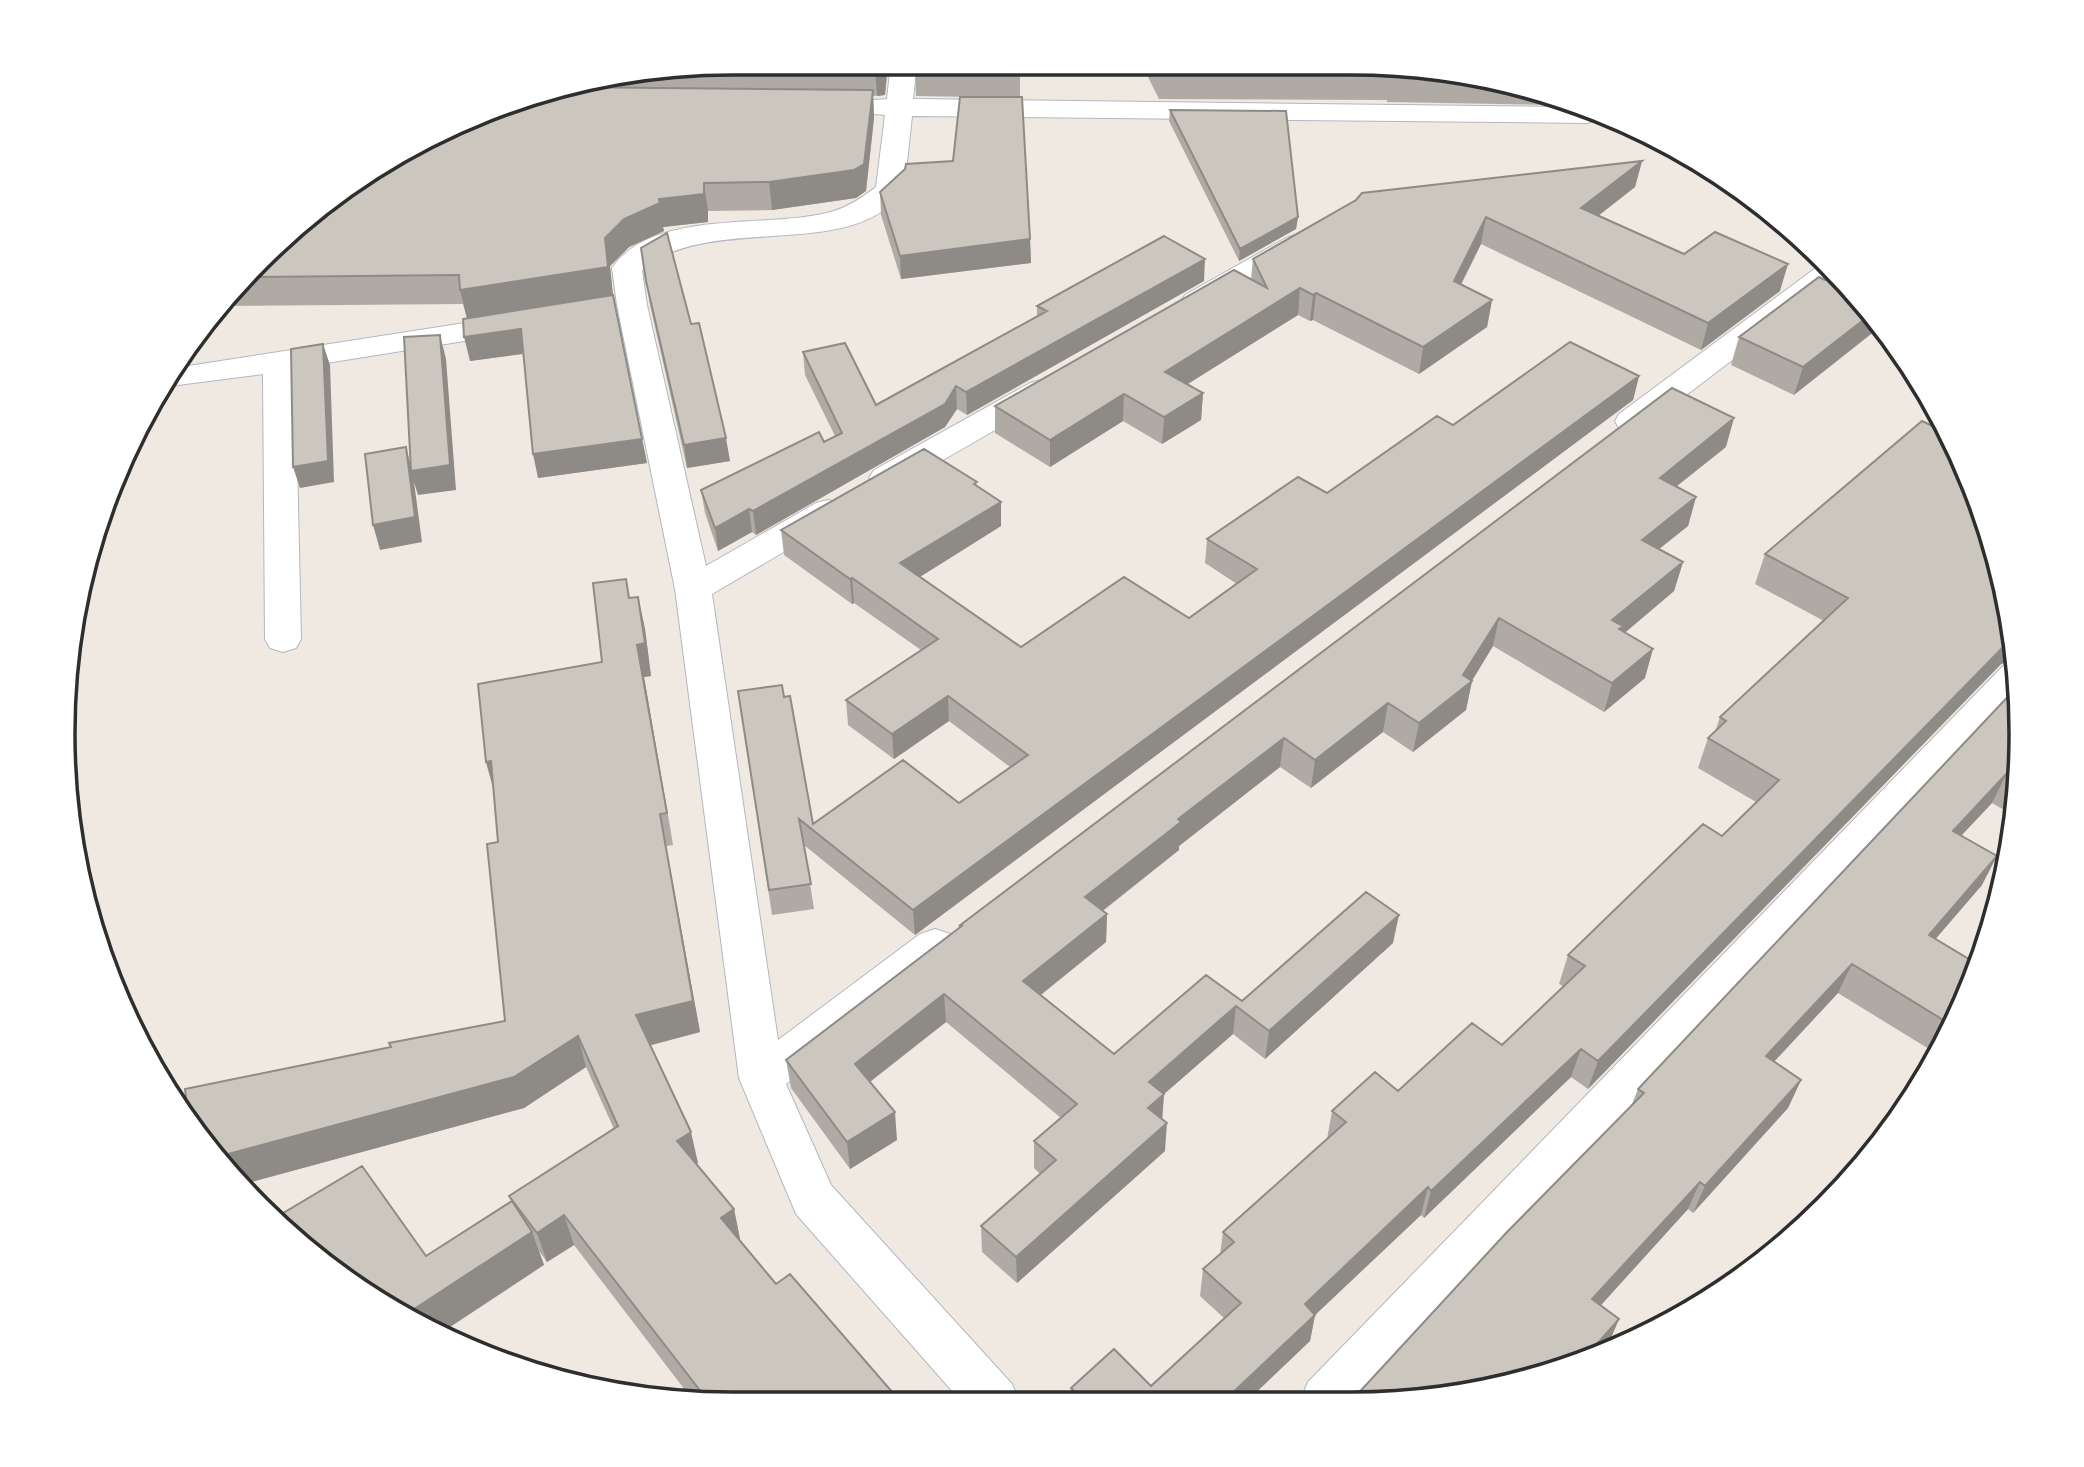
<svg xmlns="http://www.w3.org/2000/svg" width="2084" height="1467" font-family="'Open Sans',sans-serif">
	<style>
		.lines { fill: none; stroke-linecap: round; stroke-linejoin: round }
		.minor-casing { stroke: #b4b7c1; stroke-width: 2 }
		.minor { fill: #fff; fill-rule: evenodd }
		.wall { fill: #afaba4 }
		.shaded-wall { fill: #8e8b86 }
		.building { fill: #cbc7bf; stroke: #8e8b86; stroke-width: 2 }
		.rim { fill: none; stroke: #2e2e2e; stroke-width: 3.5 }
	</style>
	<rect width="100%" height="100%" fill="#efe9e1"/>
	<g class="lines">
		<defs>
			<path id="minor" d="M891 63H917L913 99 1563 107 1597 120 1587 123 912 116 904 190C853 264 710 211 642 270L647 305 706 566 816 503 828 500 840 503 845 511 840 519 712 594 778 1040 920 934 935 929 950 934 956 946 950 958 786 1084 831 1185 1012 1384 1019 1401H961L796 1214 739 1078 675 589 617 305 612 268C654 207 772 230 834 211 850 206 863 197 876 187L885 115 863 113 859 107 863 101 887 99Z
				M1296 235 1306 238 1311 244 1306 250 1207 307 1196 310 1185 307 1181 301 1185 295 1286 238Z
				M1821 264 1839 279 1643 428 1631 431 1619 428 1615 421 1619 414Z
				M516 315 527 317 532 324 527 331 295 368 301 639 296 648 283 652 270 648 265 639 263 374 170 386 182 367Z
				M1041 380 1052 383 1057 390 1052 397 898 486 886 489 874 486 869 478 874 470 1030 383Z
				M2016 662 2017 697 1360 1399H1301L1308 1382 2003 666Z"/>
		</defs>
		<use href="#minor" class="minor-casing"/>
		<use href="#minor" class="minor"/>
	</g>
	<path class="wall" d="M733 63H888L885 95 873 96 874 118 866 191 856 198 772 210 708 211V222L663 227 664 231 629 247 610 266 613 296 647 463 538 478 524 354 470 361 467 318 463 304 220 306 229 292 361 176 560 86Z
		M1020 63V97L1030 239 1031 263 901 279 881 215 880 192 953 161 971 97 916 96 915 69Z
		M1141 63H1351L1482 76 1560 105 1387 102V100L1159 99Z
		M1170 110 1298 217 1296 229 1239 261 1169 121Z
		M1642 161 1635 187 1599 215 1684 254 1780 291 1701 350 1481 244 1461 285 1492 300 1487 327 1419 374 1313 320 1310 321 1298 315 1187 384 1203 393 1201 420 1162 444 1123 421 1050 467 995 433V406L1251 279 1253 259Z
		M641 248 691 324 730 461 687 468 650 305Z
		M1204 281 967 415 957 409 945 427 756 535 752 532 718 551 705 513 701 490 824 442 835 436 805 375 803 352 876 405 1037 316V306Z
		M1854 291 1794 395 1731 365 1739 337Z
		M1639 376 1633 400 915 935 804 845 814 909 772 915 738 691 813 824 959 803 1010 767 949 721 894 759 848 725 846 700 921 650 854 603 852 604 784 555 781 530 977 486 1001 502V526L920 577 1021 647 1189 618 1237 584 1205 563 1207 539 1327 493 1453 425Z
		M1726 447 1676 486 1696 497 1688 526 1659 549 1683 562 1674 591 1625 632 1645 678 1604 712 1493 646 1472 681 1466 710 1413 752 1383 732 1311 788 1280 767 1179 846V850L1103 911 1107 914 1106 942 1041 995 1114 1054 1242 1001 1393 943 1265 1059 1233 1034 1164 1094 1162 1119 1165 1151 1017 1283 982 1252 981 1226 1040 1174 1034 1168V1141L1061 1118 946 1022 870 1082 897 1140 850 1169 791 1088 786 1060 959 928V926Z
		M1765 554 2015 646 2016 660 2001 664 1588 1089 1571 1077 1424 1218 1421 1215 1315 1315 1310 1341 1249 1399 1070 1400 1071 1388 1151 1386 1224 1318 1200 1296 1203 1269 1220 1255 1223 1232 1327 1139 1332 1111 1398 1091 1502 1045 1563 986 1559 984 1568 955 1722 836 1756 802 1698 768 1708 738 1715 732 1720 717 1824 621 1755 584Z
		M638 597 645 629 651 676 644 677 673 845 666 846 700 1032 650 1045 698 1163 696 1164 734 1209 740 1239 739 1240 776 1284 900 1401 695 1403 574 1245 547 1262 539 1251 544 1265 426 1256 511 1202 509 1196 614 1129 586 1067 524 1108 240 1185 230 1176 391 1047 505 1021 498 842 493 788 486 762 602 662 629 598Z
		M2017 687 2020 777 2013 815 1992 803 1961 836 1982 885 1935 939 1977 964 1952 1030 1937 1054 1838 993 1774 1062 1801 1080 1788 1108 1693 1213 1688 1209 1601 1305 1619 1319 1608 1345 1438 1398 1632 1104 1638 1089Z
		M1903 1109 1883 1141 1874 1151 1883 1133Z"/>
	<path class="shaded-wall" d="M884 63H888L885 95 877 96 875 69Z
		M873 90 874 118 866 191 856 198 772 210 769 182Z
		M1642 161 1635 187 1575 234 1581 208Z
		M704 183 708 211V222L663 227 664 231 629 247 610 266 613 296 467 319 460 290 605 238 624 219 659 199Z
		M1298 217 1296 229 1239 261 1240 249Z
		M1486 217 1481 244 1449 308 1454 281Z
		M1030 239 1031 263 901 279 900 256Z
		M1205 259 1204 281 967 415 966 392Z
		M1788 264 1780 291 1701 350 1708 323Z
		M1300 288 1298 315 1164 399 1165 372Z
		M1316 293 1313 320 1310 321 1313 295Z
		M1492 300 1487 327 1419 374 1423 347Z
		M1871 314 1880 327 1794 395 1803 367Z
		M521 329 527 353 470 361 464 337Z
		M440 335 446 359 456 490 418 495 414 482 422 542 380 550 373 525 406 447 412 470Z
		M323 344 330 365 334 482 300 488 293 467Z
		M1639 376 1633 400 915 935 913 910Z
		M956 386 957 409 945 427 756 535 753 511Z
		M1203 393 1201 420 1162 444 1164 417Z
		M1124 394 1123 421 1050 467V440Z
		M1734 418 1726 447 1652 506 1660 478Z
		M726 438 730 461 687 468 684 445Z
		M642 439 647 463 538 478 533 454Z
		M1696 497 1688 526 1634 569 1642 540Z
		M1001 502V526L902 588 900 563Z
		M749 509 752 532 718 551 715 528Z
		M1683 562 1674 591 1620 637 1612 620Z
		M852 578 854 603 852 604 850 579Z
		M638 597 645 629 651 676 644 677 673 845 637 645Z
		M1499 618 1493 646 1471 682 1472 681 1466 710 1413 752 1419 723 1463 675Z
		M2013 637 2015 646V659L2001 664 1588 1089 1598 1061Z
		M1653 649 1645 678 1604 712 1612 683Z
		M948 696 949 721 894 759 892 734Z
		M1388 703 1383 732 1311 788 1315 760Z
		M1284 738 1280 767 1179 846V850L1084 925 1085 897 1178 819Z
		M491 761 495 794 486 762Z
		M2007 773 1992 803 1938 860 1953 831Z
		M660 814 700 1032 644 1047 636 1015Z
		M1997 856 1982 885 1914 964 1929 935Z
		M1107 914 1106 942 1023 1009V981Z
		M1399 915 1393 943 1265 1059 1269 1031Z
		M1852 964 1838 993 1753 1084 1766 1056Z
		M944 994 946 1022 858 1091 855 1064Z
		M1236 1006 1233 1034 1164 1094 1162 1122 1146 1135 1149 1082Z
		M578 1036 586 1067 524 1108 240 1185 230 1176 217 1157Z
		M1581 1049 1571 1077 1424 1218 1431 1191Z
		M1801 1080 1788 1108 1693 1213 1705 1186Z
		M895 1112 897 1140 850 1169 847 1142Z
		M1167 1123 1165 1151 1017 1283 1016 1257Z
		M691 1132 698 1163 684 1172 677 1141Z
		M1700 1182 1688 1209 1582 1326 1592 1299Z
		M1428 1187 1421 1215 1315 1315 1310 1341 1249 1399H1226L1305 1304Z
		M734 1209 740 1239 727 1248 721 1218Z
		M564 1215 574 1245 547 1262 537 1233Z
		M532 1232 544 1265 438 1335 405 1315Z
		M1619 1319 1607 1347 1590 1352Z"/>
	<path class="building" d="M733 63H884L883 68 875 69 701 67Z
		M915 63H1020V71L915 69Z
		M1155 63H1351L1484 77 1391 75 1390 73 1160 72Z
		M558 87 873 90 864 164 854 170 769 182 704 183V194L659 199 660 203 624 219 605 238 608 267 460 290 459 275 246 277 361 176Z
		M960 97H1022L1030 239 900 256 880 192 905 169 906 164 953 161Z
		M1170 110 1286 111 1298 217 1240 249Z
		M1642 161 1581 208 1684 254 1715 232 1788 264 1708 323 1486 217 1454 281 1492 300 1423 347 1316 293 1313 295 1300 288 1165 372 1203 393 1164 417 1124 394 1050 440 995 406 1234 270 1267 288 1253 259 1356 200 1362 193Z
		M667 233 691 324 699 323 726 438 684 445 646 281 641 248Z
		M1164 236 1205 259 966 392 956 386 945 404 753 511 749 509 715 528 701 490 819 432 824 442 842 433 803 352 845 343 876 405 1047 311 1037 306Z
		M1833 274 1854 291 1871 314 1803 367 1739 337 1819 277 1825 280Z
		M613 295 642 439 533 454 521 329 464 337 463 319Z
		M440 335 450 465 411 471 404 337Z
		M1570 342 1639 376 913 910 799 819 811 884 769 890 738 691 782 685 784 697 790 696 813 824 903 760 959 803 1028 755 948 696 892 734 846 700 938 639 852 578 850 579 781 530 924 449 977 482 974 484 1001 502 900 563 1021 647 1124 577 1189 618 1257 569 1207 539 1298 477 1327 493 1437 416 1453 425Z
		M323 344 328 461 293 467 291 349Z
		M1672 388 1734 418 1660 478 1696 497 1642 540 1683 562 1612 620 1623 626 1619 629 1653 649 1612 683 1499 618 1463 675 1472 681 1419 723 1388 703 1315 760 1284 738 1178 819 1181 822 1085 897 1107 914 1023 981 1114 1054 1206 975 1242 1001 1366 892 1399 915 1269 1031 1236 1006 1149 1082 1164 1094 1148 1108 1167 1123 1016 1257 981 1226 1056 1160 1034 1141 1077 1104 944 994 855 1064 895 1112 847 1142 786 1060 963 925 959 926Z
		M1922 421 1947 433 1985 518 2013 637 1598 1061 1581 1049 1431 1191 1428 1187 1305 1304 1315 1315 1226 1399 1083 1400 1071 1388 1114 1349 1151 1386 1241 1303 1203 1269 1234 1242 1223 1232 1346 1122 1332 1111 1375 1072 1398 1091 1472 1023 1502 1045 1585 966 1568 955 1703 824 1722 836 1779 780 1708 738 1726 721 1720 717 1848 598 1765 554Z
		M406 447 415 517 373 525 365 454Z
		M626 579 629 598 638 597 645 643 637 645 667 813 660 814 693 1001 636 1015 691 1132 677 1141 734 1209 721 1218 776 1284 790 1274 900 1401 709 1402 564 1215 537 1233 509 1196 618 1126 578 1036 514 1077 217 1157 188 1113 185 1089 391 1047 389 1043 505 1021 487 844 498 842 491 761 486 762 478 684 602 662 593 583Z
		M2017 687 2019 780 2007 773 1953 831 1997 856 1929 935 1977 964 1953 1026 1852 964 1766 1056 1801 1080 1705 1186 1700 1182 1592 1299 1619 1319 1590 1352 1438 1398 1353 1399 1507 1232 1644 1093 1638 1089Z
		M1903 1109 1886 1135 1883 1133Z
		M362 1166 426 1256 512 1201 532 1232 405 1315 326 1266 275 1218Z"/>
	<path d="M0 0H2084V1467H0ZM733 75H1351A658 658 0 0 1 2009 733V734A658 658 0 0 1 1351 1392H733A658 658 0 0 1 75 734V733A658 658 0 0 1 733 75Z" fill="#fff" fill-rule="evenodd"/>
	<path class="rim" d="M733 75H1351A658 658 0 0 1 2009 733V734A658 658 0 0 1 1351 1392H733A658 658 0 0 1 75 734V733A658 658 0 0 1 733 75Z"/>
</svg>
